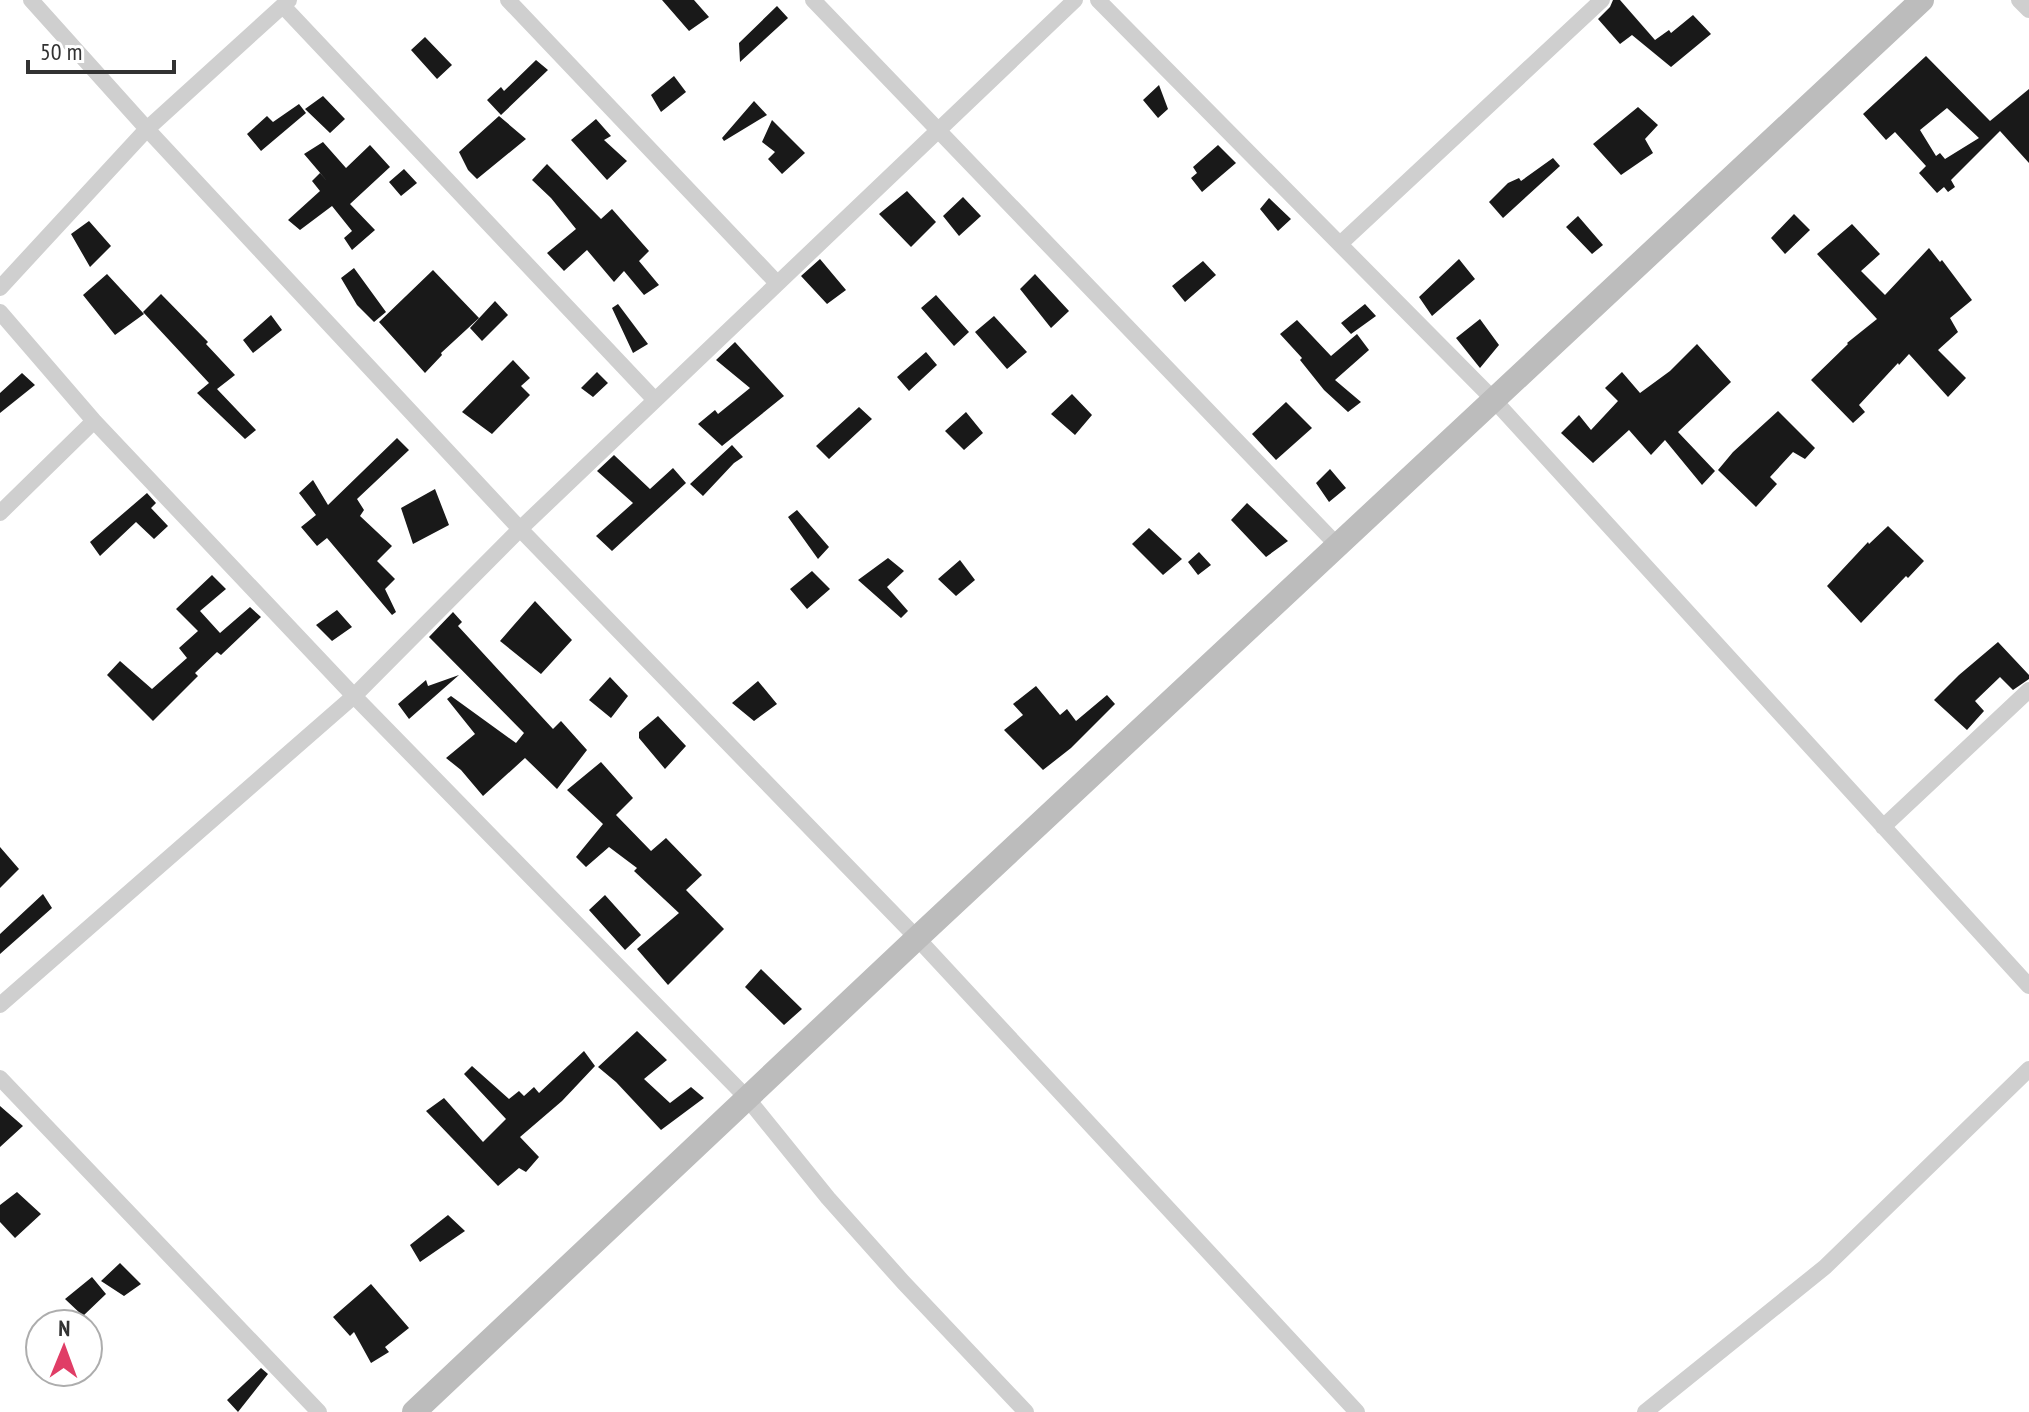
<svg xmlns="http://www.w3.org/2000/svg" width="2029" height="1412" font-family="'PT Sans Narrow',sans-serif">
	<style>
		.building { fill: #191919; fill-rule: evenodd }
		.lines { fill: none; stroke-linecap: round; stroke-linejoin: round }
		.street { stroke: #cfcfcf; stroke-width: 16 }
		.secondary { stroke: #bcbcbc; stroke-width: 24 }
	</style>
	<rect width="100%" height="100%" fill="#fff"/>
	<path class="building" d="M662 0H694L709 17 689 31Z
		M1613 0H1620L1655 40 1669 30 1671 33 1693 15 1711 34 1671 67 1632 35 1620 44 1598 19 1610 7Z
		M777 6 788 18 740 62 739 43Z
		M425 37 452 65 437 79 411 50Z
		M1926 56 1990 121 2029 89V163L2000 131 1951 180 1955 187 1948 192 1944 187 1937 193 1919 173 1926 166 1895 132 1886 140 1863 114ZM1947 108 1979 138 1945 159 1940 153 1936 156 1920 130Z
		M536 60 548 70 501 115 487 100 501 87 504 91Z
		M674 76 686 92 661 112 651 95Z
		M1159 85 1168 109 1158 118 1143 100Z
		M323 96 345 119 330 133 305 109Z
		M754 101 767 115 724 141 722 138Z
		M299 104 306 113 261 151 247 134 267 116 273 122Z
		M1638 107 1658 125 1645 139 1653 153 1621 175 1593 144Z
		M499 116 526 139 477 179 468 170 459 152Z
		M596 119 611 136 604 140 627 161 607 180 571 140Z
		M772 120 805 153 782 174 768 159 775 152 762 142Z
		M323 142 346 168 370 145 390 167 350 204 375 230 352 250 344 238 352 231 332 206 300 230 288 220 320 191 312 181 320 173 327 181 304 154Z
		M1218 145 1236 163 1202 192 1191 178 1197 173 1193 167Z
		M1553 158 1560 166 1503 218 1489 202 1508 183 1519 178 1521 181Z
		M547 164 601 219 612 209 649 251 639 261 659 285 644 295 624 271 614 282 587 250 564 271 547 253 576 229 551 198 532 180Z
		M404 169 417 183 401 196 389 182Z
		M907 191 936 222 911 247 879 214Z
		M963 197 981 216 959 236 943 216Z
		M1269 198 1291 219 1278 231 1260 209Z
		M1794 214 1810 230 1785 254 1771 238Z
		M1578 216 1603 245 1592 254 1566 227Z
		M89 221 111 246 90 267 71 234Z
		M1852 224 1880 254 1861 271 1885 295 1929 248 1940 262 1942 260 1972 300 1950 318 1958 332 1938 350 1966 378 1948 397 1909 354 1899 365 1898 363 1859 405 1865 412 1853 423 1811 380 1848 344 1847 343 1877 319 1817 254Z
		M820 259 846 290 827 304 801 276Z
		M1459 259 1475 279 1432 316 1419 297Z
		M1203 261 1216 275 1185 302 1172 286Z
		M354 268 386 312 374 322 357 305 341 278Z
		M433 270 479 318 441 353 442 355 425 373 379 322Z
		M107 274 144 314 115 335 83 295Z
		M1035 274 1069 311 1051 328 1020 289Z
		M161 294 208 342 206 344 235 375 217 389 256 430 245 439 197 393 209 383 143 312Z
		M936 295 969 332 954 346 921 308Z
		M495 301 508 315 482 341 470 328Z
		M618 304 648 344 633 353 612 308Z
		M1365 304 1376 316 1351 334 1341 323Z
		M271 315 282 330 253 353 243 340Z
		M994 316 1027 352 1007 369 975 332Z
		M1480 319 1499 345 1480 368 1456 338Z
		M1297 320 1331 356 1357 334 1369 350 1335 380 1361 402 1348 412 1324 390 1300 360 1302 358 1280 334Z
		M735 342 784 396 722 446 698 424 715 410 718 414 750 388 716 360Z
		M1697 344 1731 382 1678 432 1715 471 1702 485 1665 440 1651 455 1629 430 1593 463 1561 433 1579 415 1591 430 1618 401 1605 388 1622 372 1640 393 1670 371Z
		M926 352 937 365 909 391 897 377Z
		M513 360 530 378 521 386 530 395 492 434 462 412Z
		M597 372 608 383 593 397 581 388Z
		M22 373 35 385 0 413V393Z
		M1072 394 1092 415 1075 435 1051 414Z
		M1286 402 1312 428 1276 460 1252 434Z
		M859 407 872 419 829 459 816 446Z
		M1778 411 1815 448 1805 459 1793 452 1770 477 1777 484 1756 507 1718 470 1733 452Z
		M966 412 983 433 964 450 945 431Z
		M397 438 409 450 357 499 364 510 360 516 392 546 377 561 395 579 385 589 396 612 392 615 327 538 317 546 301 527 316 515 299 493 313 480 328 505Z
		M732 445 743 457 734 463 703 496 690 484Z
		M614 455 650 489 673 468 686 483 612 551 596 536 633 503 597 471Z
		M1330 469 1346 488 1329 502 1316 483Z
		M435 489 449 525 413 544 401 508Z
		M147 493 156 503 151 508 168 526 154 539 136 522 100 556 90 542Z
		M1247 503 1288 541 1266 557 1231 520Z
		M797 510 829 547 818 559 788 517Z
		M1888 526 1924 561 1908 578 1906 576 1861 623 1827 586 1868 542 1869 544Z
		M1149 528 1182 559 1163 575 1132 544Z
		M1199 552 1211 565 1198 575 1188 562Z
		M888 558 904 571 887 587 908 611 901 618 858 580Z
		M960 560 975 580 956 596 938 579Z
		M812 571 830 589 807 609 790 589Z
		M212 575 226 589 200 611 220 633 250 607 261 617 221 655 217 652 195 673 198 676 153 721 107 675 120 661 152 689 187 658 179 648 198 631 176 609Z
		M535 601 572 640 541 674 500 641Z
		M337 610 352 627 332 641 316 625Z
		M453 612 462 622 458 626 553 729 561 721 587 750 557 789 525 758 483 796 461 770 446 758 475 734 447 699 451 696 516 743 524 733 429 637Z
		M1998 642 2029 675V679L2013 690 2000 677 1975 701 1984 711 1967 730 1934 700 1959 675Z
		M459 675 409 719 398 704 426 680 428 686Z
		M610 677 628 696 611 718 589 700Z
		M758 681 777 704 754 721 732 703Z
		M1036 686 1060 715 1067 709 1076 721 1107 695 1115 704 1071 748 1043 770 1004 730 1023 715 1013 704Z
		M658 716 686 746 665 769 639 738V732Z
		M601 762 633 798 616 815 651 851 666 838 702 875 686 890 724 929 668 985 637 949 679 913 634 871 637 868 609 847 586 867 576 857 603 824 567 790Z
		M0 847 19 869 0 888Z
		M43 894 52 908 0 954V934Z
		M605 895 641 935 625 950 589 910Z
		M761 969 802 1009 784 1025 745 987Z
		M637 1031 667 1060 644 1079 670 1103 691 1087 704 1098 661 1130 616 1082 598 1067Z
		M584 1051 595 1066 562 1101 520 1137 539 1157 526 1172 519 1168 498 1186 426 1111 444 1098 483 1142 506 1119 464 1074 472 1066 509 1099 519 1091 524 1096 534 1087 539 1093Z
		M0 1106 23 1126 0 1147Z
		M17 1192 41 1214 15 1238 0 1222V1205Z
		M448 1215 465 1231 420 1262 410 1245Z
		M120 1263 141 1284 124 1296 101 1281Z
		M92 1277 106 1294 83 1316 65 1299Z
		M371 1284 409 1328 385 1347 389 1352 371 1363 354 1332 350 1336 333 1317Z
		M261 1368 268 1374 238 1412 227 1400Z"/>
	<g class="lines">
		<path class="street" d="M31 0 147 129 520 529 917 938 1357 1412
			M508 0 777 283
			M813 0 1337 545
			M1098 0 1493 399 2029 986
			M2019 0 2029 10
			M283 6 655 400
			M1340 244 1602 0
			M0 288 147 129 289 0
			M0 312 94 421 354 696 747 1098 828 1198 903 1282 1026 1412
			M0 513 94 421
			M1883 827 2029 690
			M0 1005 354 696 520 529 1075 0
			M0 1078 319 1412
			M1645 1412 1825 1267 2029 1069"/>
		<path class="secondary" d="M414 1412 917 938 1922 0"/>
	</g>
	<g transform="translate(64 1348) rotate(1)"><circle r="38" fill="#ffffff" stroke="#adadad" stroke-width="2"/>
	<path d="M0-6L14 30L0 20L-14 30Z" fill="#e03d66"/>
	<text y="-12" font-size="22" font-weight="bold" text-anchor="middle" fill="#323232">N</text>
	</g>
	<path d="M28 60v12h146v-12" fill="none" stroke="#323232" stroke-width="4"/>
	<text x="40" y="60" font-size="24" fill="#323232" stroke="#ffffff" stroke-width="6" paint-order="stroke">50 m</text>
</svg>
